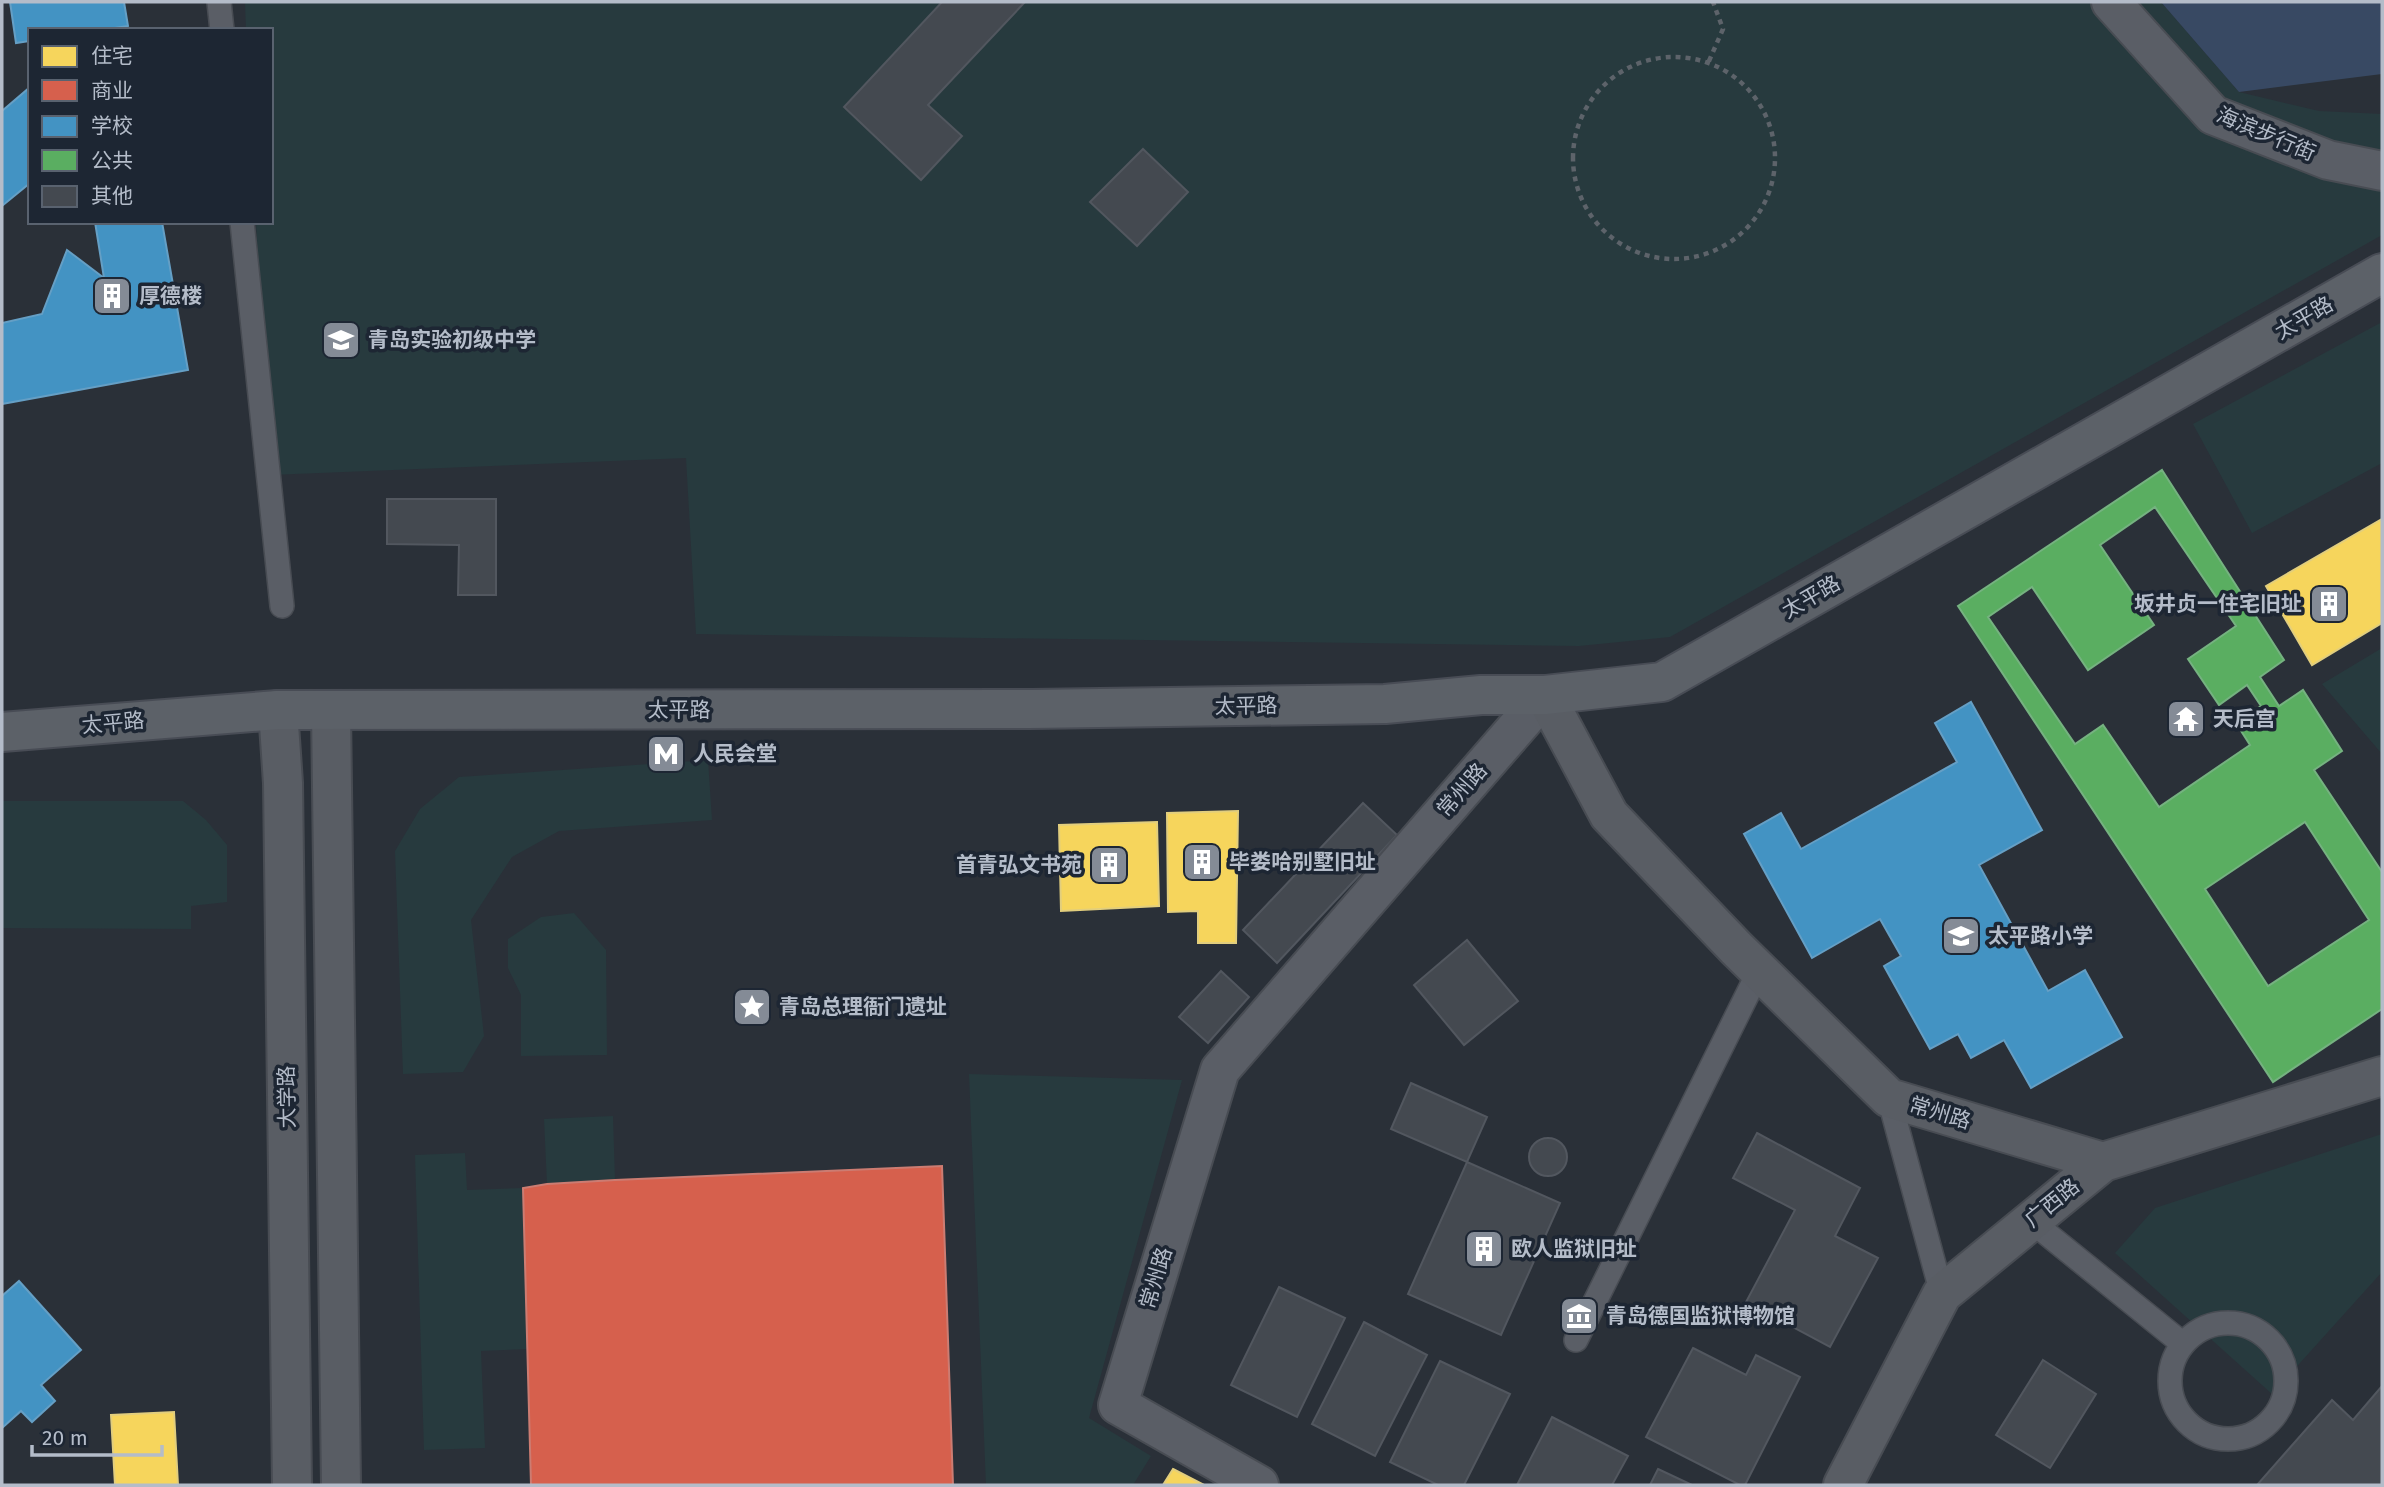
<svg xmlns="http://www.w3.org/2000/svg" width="2384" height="1487" font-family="'Fira Sans','Noto Sans SC',sans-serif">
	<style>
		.green { fill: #273a3e }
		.water { fill: #384963 }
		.homes { fill: #f6d55c; stroke: #e2ce7d; stroke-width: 2 }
		.shops { fill: #d6604d; stroke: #cc7c72; stroke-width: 2 }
		.schools { fill: #4393c3; stroke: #659fc5; stroke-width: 2 }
		.public { fill: #5aae61; stroke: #75b280; stroke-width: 2; fill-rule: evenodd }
		.building { fill: #444950; stroke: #52575f; stroke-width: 2 }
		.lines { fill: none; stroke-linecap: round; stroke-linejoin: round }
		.lane-casing { stroke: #484c53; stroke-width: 26 }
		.street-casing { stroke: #484c53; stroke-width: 42 }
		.secondary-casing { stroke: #484c53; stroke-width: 42 }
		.primary-casing { stroke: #484c55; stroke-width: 42 }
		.path { stroke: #5d636a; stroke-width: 4.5; stroke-dasharray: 5 5; stroke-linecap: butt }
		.lane { stroke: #5a5e66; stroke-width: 23 }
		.street { stroke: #5a5e66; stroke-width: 38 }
		.secondary { stroke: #595d64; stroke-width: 38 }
		.primary { stroke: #5c6168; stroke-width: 38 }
		.labels { text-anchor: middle; stroke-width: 7; stroke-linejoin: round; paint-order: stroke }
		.street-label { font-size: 21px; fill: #b4bcc9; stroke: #1d2633 }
		.poi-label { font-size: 21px; font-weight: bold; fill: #b4bcc9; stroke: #1d2633; text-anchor: start }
	</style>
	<rect width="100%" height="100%" fill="#2a3038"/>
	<path class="green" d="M245 2H2161L2239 92 2319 111 2382 114V235L1670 637 1579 646 696 634 686 458 270 475 256 222H271V30H246Z
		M2382 322V463L2252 533 2193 424Z
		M2382 648V754L2322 684Z
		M708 760 712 820 559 831 512 857 471 920 484 1036 463 1072 403 1074 395 851 420 809 459 777Z
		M2 801H183L206 820 227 845V902L191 906V929L2 928Z
		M574 913 606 950 607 1055 521 1056V995L508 968V939L541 917Z
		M969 1074 1182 1080 1089 1418 1151 1456 1133 1485H986Z
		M613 1116 615 1180 547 1184 544 1119Z
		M2382 1134V1272L2272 1394 2115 1253 2155 1208Z
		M465 1153 467 1190 523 1188 528 1349 481 1351 485 1448 424 1450 415 1155Z"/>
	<path class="water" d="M2161 2H2382V74L2239 92Z"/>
	<path class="homes" d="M2382 519V623L2312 665 2266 586Z
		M1238 811 1236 943H1198V911L1168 912 1167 813Z
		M1157 822 1159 906 1061 911 1059 825Z
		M174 1412 178 1485H115L111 1415Z
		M1173 1469 1204 1485H1163Z"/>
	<path class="shops" d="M942 1166 953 1485H531L523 1188 547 1184 615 1180Z"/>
	<path class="schools" d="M10 2H124L128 26 101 30H30V41L16 43Z
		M29 88 30 183 2 206V111Z
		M95 222H162L188 370 2 404V323L42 314 67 250 104 278Z
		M1971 702 2042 830 1979 865 2048 991 2085 970 2122 1037 2031 1088 2004 1040 1971 1058 1958 1034 1930 1049 1884 966 1901 956 1880 919 1812 958 1744 834 1781 813 1801 849 1957 762 1935 723Z
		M19 1281 81 1350 41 1385 55 1401 32 1422 21 1411 2 1428V1296Z"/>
	<path class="public" d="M2162 470 2284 660 2260 677 2279 706 2303 690 2342 751 2314 770 2382 872V1009L2273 1082 1958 606ZM2155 507 2236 626 2188 659 2219 705 2247 685 2261 706 2236 723 2250 745 2159 807 2103 725 2075 744 1988 617 2032 587 2088 670 2154 625 2100 545ZM2305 822 2369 920 2268 986 2205 889Z"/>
	<path class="building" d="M942 2H1025L928 105 962 136 921 180 844 107Z
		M1143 149 1188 192 1137 246 1090 202Z
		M387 499H496V595H458L459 545 387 544Z
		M1363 803 1397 835 1277 963 1243 930Z
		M1467 940 1518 1001 1464 1045 1414 985Z
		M1221 971 1249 997 1208 1043 1179 1017Z
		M1411 1083 1487 1117 1467 1162 1391 1129Z
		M1757 1133 1860 1188 1835 1236 1878 1258 1830 1347 1746 1302 1795 1210 1733 1178Z
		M1529 1157a19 19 0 1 1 38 0a19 19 0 1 1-38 0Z
		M1467 1162 1560 1203 1501 1335 1408 1294Z
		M1279 1287 1345 1318 1297 1417 1231 1385Z
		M1364 1322 1427 1355 1375 1456 1312 1424Z
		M1693 1348 1746 1375 1756 1355 1800 1377 1745 1485H1740L1646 1437Z
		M2043 1360 2096 1394 2050 1468 1996 1435Z
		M1440 1361 1510 1394 1464 1485H1438L1390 1462Z
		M2382 1386V1485H2257L2332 1400 2353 1420Z
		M1552 1417 1628 1456 1612 1485H1517Z
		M1658 1469 1692 1485H1650Z"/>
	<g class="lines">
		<defs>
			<path id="lane" d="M219 2 222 30
				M242 222 282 606
				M1889 1098 1942 1294
				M2031 1221 2183 1344
				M2170 1381a58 58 0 1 1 116 0a58 58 0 1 1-116 0Z
				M1576 1340 1759 971"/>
			<path id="street" d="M2111 2 2213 115 2328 160 2382 171
				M1259 1485 1118 1405 1220 1070 1545 695"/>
			<path id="secondary" d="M1545 695 1609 815 1736 948 1889 1098 2103 1162
				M278 710 283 783 292 1485
				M331 710 341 1485
				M1843 1485 1942 1294 2103 1162 2382 1076"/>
			<path id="primary" d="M2 732 278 710 1031 709 1385 704 1481 695H1545L1662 682 2382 273"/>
		</defs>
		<use href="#lane" class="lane-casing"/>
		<use href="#street" class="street-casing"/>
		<use href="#secondary" class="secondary-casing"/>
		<use href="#primary" class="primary-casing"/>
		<path class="path" d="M1573 158a101 101 0 1 1 202 0a101 101 0 1 1-202 0Z
			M1709 61 1723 29 1713 2"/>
		<use href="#lane" class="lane"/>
		<use href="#street" class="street"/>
		<use href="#secondary" class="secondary"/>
		<use href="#primary" class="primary"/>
	</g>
	<defs>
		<symbol id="building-square" viewBox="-11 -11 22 22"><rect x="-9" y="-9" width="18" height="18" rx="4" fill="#848b96" stroke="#1d2633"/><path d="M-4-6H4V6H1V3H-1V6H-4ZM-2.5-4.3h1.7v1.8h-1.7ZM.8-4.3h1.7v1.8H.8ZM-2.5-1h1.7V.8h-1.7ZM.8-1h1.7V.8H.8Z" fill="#fff"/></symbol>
		<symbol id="school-square" viewBox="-11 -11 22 22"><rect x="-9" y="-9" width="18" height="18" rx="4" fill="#848b96" stroke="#1d2633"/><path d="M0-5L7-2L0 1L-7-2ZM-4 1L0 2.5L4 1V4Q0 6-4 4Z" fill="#fff"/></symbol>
		<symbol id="temple-square" viewBox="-11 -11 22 22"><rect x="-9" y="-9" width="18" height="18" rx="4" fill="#848b96" stroke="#1d2633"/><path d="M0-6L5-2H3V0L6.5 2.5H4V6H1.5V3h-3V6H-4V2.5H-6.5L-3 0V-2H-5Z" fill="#fff"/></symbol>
		<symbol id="metro-square" viewBox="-11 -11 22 22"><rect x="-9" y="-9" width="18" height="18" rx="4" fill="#848b96" stroke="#1d2633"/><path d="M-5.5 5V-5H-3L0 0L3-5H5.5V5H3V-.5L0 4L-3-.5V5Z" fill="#fff"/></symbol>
		<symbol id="sight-square" viewBox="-11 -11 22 22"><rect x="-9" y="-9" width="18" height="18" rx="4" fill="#848b96" stroke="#1d2633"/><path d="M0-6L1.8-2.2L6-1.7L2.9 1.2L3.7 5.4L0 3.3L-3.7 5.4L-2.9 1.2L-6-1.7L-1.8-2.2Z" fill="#fff"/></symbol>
		<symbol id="museum-square" viewBox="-11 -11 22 22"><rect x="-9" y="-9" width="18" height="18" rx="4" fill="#848b96" stroke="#1d2633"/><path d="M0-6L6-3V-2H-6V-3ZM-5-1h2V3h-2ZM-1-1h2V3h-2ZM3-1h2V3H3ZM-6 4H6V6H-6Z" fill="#fff"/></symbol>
	</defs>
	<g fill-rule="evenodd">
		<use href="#building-square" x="90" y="274" width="44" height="44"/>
		<use href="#school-square" x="319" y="318" width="44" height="44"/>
		<use href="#building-square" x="2307" y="582" width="44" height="44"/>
		<use href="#temple-square" x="2164" y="697" width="44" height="44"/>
		<use href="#metro-square" x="644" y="732" width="44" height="44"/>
		<use href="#building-square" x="1180" y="840" width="44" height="44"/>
		<use href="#building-square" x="1087" y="843" width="44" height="44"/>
		<use href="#school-square" x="1939" y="914" width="44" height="44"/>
		<use href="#sight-square" x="730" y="985" width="44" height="44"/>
		<use href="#building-square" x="1462" y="1227" width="44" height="44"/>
		<use href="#museum-square" x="1557" y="1294" width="44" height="44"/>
	</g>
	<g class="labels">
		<g class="street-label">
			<text transform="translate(2266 134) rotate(23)" y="7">海滨步行街</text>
			<text transform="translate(2304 318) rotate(-30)" y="7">太平路</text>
			<text transform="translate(1811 597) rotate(-30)" y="7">太平路</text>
			<text transform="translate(1246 706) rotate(-1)" y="7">太平路</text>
			<text x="679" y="717">太平路</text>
			<text transform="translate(113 723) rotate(-5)" y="7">太平路</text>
			<text transform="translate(1462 790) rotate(-49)" y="7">常州路</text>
			<text transform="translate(287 1097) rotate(-91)" y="7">大学路</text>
			<text transform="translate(1940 1113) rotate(17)" y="7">常州路</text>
			<text transform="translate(2052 1203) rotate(-39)" y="7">广西路</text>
			<text transform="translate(1156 1278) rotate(-73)" y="7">常州路</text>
		</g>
		<g class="poi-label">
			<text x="139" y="303">厚德楼</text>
			<text x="368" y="347">青岛实验初级中学</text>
			<text x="2302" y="611" text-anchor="end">坂井贞一住宅旧址</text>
			<text x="2213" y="726">天后宫</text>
			<text x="693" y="761">人民会堂</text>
			<text x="1229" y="869">毕娄哈别墅旧址</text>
			<text x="1082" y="872" text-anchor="end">首青弘文书苑</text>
			<text x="1988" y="943">太平路小学</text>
			<text x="779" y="1014">青岛总理衙门遗址</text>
			<text x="1511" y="1256">欧人监狱旧址</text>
			<text x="1606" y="1323">青岛德国监狱博物馆</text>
		</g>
	</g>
	<rect width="2384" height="1487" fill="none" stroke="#b4bcc9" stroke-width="7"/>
	<rect x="28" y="28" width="245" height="196" fill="#1d2633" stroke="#59626f" stroke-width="2"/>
	<rect x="42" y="46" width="35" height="21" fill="#f6d55c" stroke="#59626f" stroke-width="2"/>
	<text x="91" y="63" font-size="21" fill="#b4bcc9">住宅</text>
	<rect x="42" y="80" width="35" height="21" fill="#d6604d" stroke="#59626f" stroke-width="2"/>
	<text x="91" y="98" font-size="21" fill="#b4bcc9">商业</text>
	<rect x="42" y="116" width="35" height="21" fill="#4393c3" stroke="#59626f" stroke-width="2"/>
	<text x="91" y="133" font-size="21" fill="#b4bcc9">学校</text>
	<rect x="42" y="150" width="35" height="21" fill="#5aae61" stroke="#59626f" stroke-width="2"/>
	<text x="91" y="168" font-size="21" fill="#b4bcc9">公共</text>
	<rect x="42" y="186" width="35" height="21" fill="#444950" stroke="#59626f" stroke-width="2"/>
	<text x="91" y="203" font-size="21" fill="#b4bcc9">其他</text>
	<path d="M32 1445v10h130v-10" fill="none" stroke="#b4bcc9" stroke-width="3.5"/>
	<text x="42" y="1445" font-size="21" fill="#b4bcc9" stroke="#1d2633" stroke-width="5" paint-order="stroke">20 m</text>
</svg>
